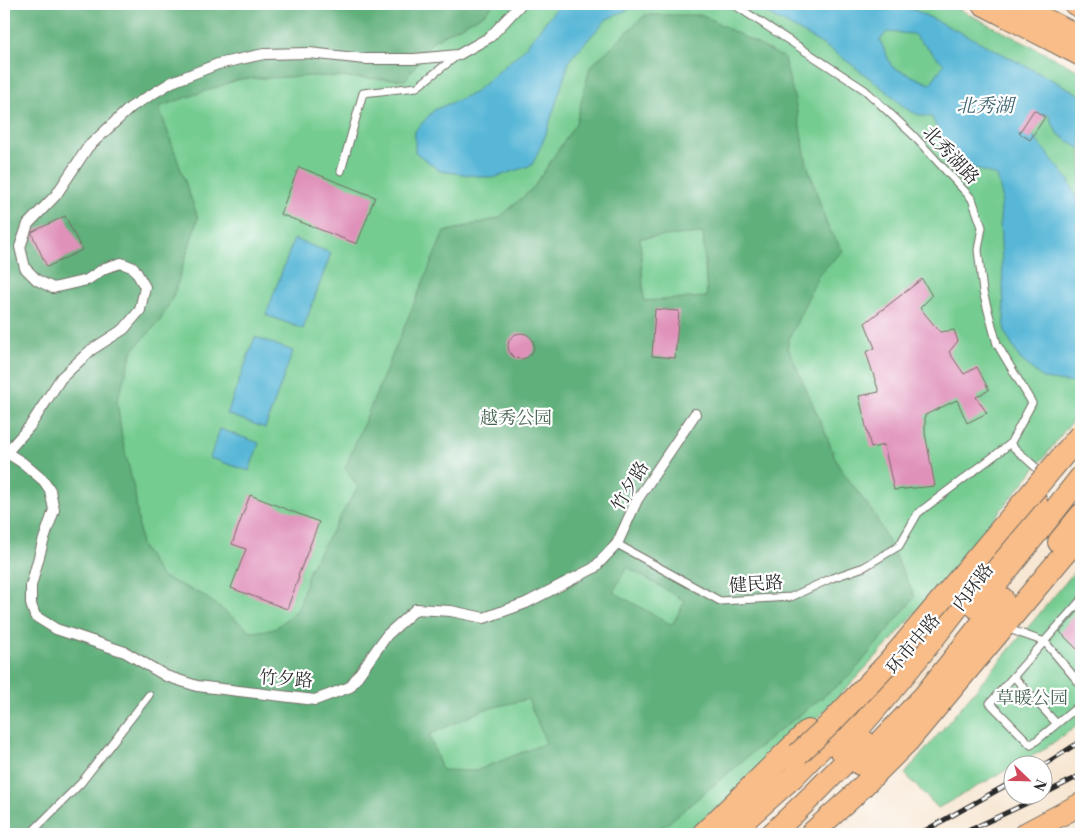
<svg xmlns="http://www.w3.org/2000/svg" width="1085" height="838" font-family="'Libre Bodoni','Noto Serif SC',serif">
	<style>
		.green { fill: #75cc91; stroke: #507c5e }
		.forest { fill: #60b07b; stroke: #466e53; fill-rule: evenodd }
		.water { fill: #59b7d7; stroke: #427181; fill-rule: evenodd }
		.building { fill: #e091ba }
		.lines { fill: none; stroke-linecap: round; stroke-linejoin: round }
		.service-casing { stroke: #726c65; stroke-width: 9 }
		.pedestrian-casing { stroke: #726c65; stroke-width: 12 }
		.primary-casing { stroke: #726c65; stroke-width: 23 }
		.trunk-casing { stroke: #726c65; stroke-width: 24 }
		.service { stroke: #fff; stroke-width: 7 }
		.pedestrian { stroke: #fff; stroke-width: 10 }
		.primary { stroke: #f8bd88; stroke-width: 21 }
		.trunk { stroke: #f8bd88; stroke-width: 22 }
		.rail-casing { stroke: #2b2b2b; stroke-width: 5 }
		.rail { stroke: #fff; stroke-width: 3; stroke-dasharray: 9; stroke-linecap: butt }
		.trunk-bridge-casing { stroke: #726c65; stroke-width: 24; stroke-linecap: butt }
		.trunk-bridge { stroke: #f8bd88; stroke-width: 22 }
		.labels { text-anchor: middle; stroke-width: 4.5; stroke-linejoin: round; paint-order: stroke }
		.street-label { font-size: 18px; fill: #2b2b2b; stroke: #fff }
		.park-label { font-size: 18px; fill: #45634f; stroke: #fff }
		.water-label { font-size: 19px; font-style: italic; fill: #3d6370; stroke: #fff }
	</style>
	<rect width="100%" height="100%" fill="#fff"/>
	<filter id="ink" filterUnits="userSpaceOnUse"><feTurbulence type="fractalNoise" baseFrequency=".02" numOctaves="2"/><feDisplacementMap in="SourceGraphic" scale="10" xChannelSelector="R" yChannelSelector="G"/><feConvolveMatrix kernelMatrix="1 2 1 2 8 2 1 2 1" color-interpolation-filters="sRGB"/></filter>
	<filter id="wash" filterUnits="userSpaceOnUse"><feTurbulence type="fractalNoise" baseFrequency=".0096" numOctaves="4" result="noise"/><feDisplacementMap in="SourceGraphic" scale="20" xChannelSelector="R" yChannelSelector="G"/><feGaussianBlur stdDeviation="1.12" result="paint"/><feColorMatrix in="noise" values="0 0 0 0 0 0 0 0 0 0 0 0 0 0 0 0 0 1.4 0 .05"/><feComposite in="paint" operator="in"/></filter>
	<g filter="url(#wash)">
		<rect width="100%" height="100%" fill="#f7e6d1"/>
		<path class="green" d="M4 4H949L1081 72V409L1046 455 948 575 891 641 817 719 733 799 683 834H4Z
			M1081 564V723L1040 752 1012 766V767L938 808 905 774Z"/>
		<path class="forest" d="M13 4H494L484 14 433 41 405 80 317 76 240 79 159 107 198 218 174 294 160 321 133 350 117 401 122 438 135 493 141 545 161 576 203 595 252 632 275 629 298 609 310 568 358 487 345 468 444 232 499 218 533 188 576 123 590 67 645 15H703L784 58 795 101 807 164 827 225 843 251 819 274 788 341V348L825 432 838 465 876 517 915 597 851 675 770 738 667 824 650 834H417L410 833 409 834H4V12ZM703 233 707 297 644 301 640 238ZM627 567 685 601 672 625 613 592ZM528 699 546 743 475 771 442 770 429 735 483 710Z"/>
		<path class="water" d="M560 4H640L607 19 570 59 545 137 532 165 493 178 440 171 415 152V131L434 110 474 93 522 51Z
			M748 4H902L970 37 1081 95V150L1057 133 1048 114 1040 116 1032 135 1068 179 1081 209V374L1073 383 1044 379 1020 359 1005 333 1000 219 1002 196 997 176 966 165 939 135 932 117C905 115 900 101 881 87 869 77 856 68 844 59 814 37 780 21 748 4ZM887 32 913 34 944 64 930 84 892 67 880 40Z
			M294 239 331 253 303 329 266 315Z
			M255 337 293 351 265 428 227 414Z
			M220 429 259 443 249 471 210 458Z"/>
		<g id="blocks">
			<path class="building" d="M1034 110 1045 117 1030 140 1019 133Z
				M299 167 375 197 357 244 280 214Z
				M65 216 82 250 47 267 32 234V232Z
				M922 279 932 296 920 308 940 332 954 330 958 341 949 352 964 374 977 367 989 390 976 397 987 413 967 423 957 400 925 415V433L935 486 894 490 884 445 871 448 859 396 879 392 866 352 875 348 865 323Z
				M655 309 679 311 675 358 652 356Z
				M508 346a13 13 0 1 1 26 0a13 13 0 1 1-26 0Z
				M250 495 319 522 298 576 299 577 287 609 231 588 246 549 232 544Z
				M1081 608V653L1060 632Z"/>
		</g>
	</g>
	<g filter="url(#ink)">
		<use href="#blocks" fill-opacity="0" stroke="#726c65" stroke-width="1"/>
		<g class="lines">
			<defs>
				<path id="service" d="M341 171 363 93 417 87 458 55
					M1010 444 1043 474
					M617 544 720 601 791 597 832 578 864 567 899 546 918 513 1010 444 1032 403 997 344 983 292 978 250 982 227 972 199 912 134 865 90 733 4
					M1081 600 990 703 1031 745 1081 704
					M1006 628 1045 642 1081 685
					M1014 677 1057 724
					M30 834 81 783 149 695"/>
				<path id="pedestrian" d="M4 451 23 463 44 481 50 490 54 510 43 542 31 586V604L35 616 56 629 125 652 166 676 197 686 315 700 350 687 387 635 416 609 451 611 484 618 526 603 594 568 617 544 637 500 695 414
					M7 452 30 426 61 378 91 350 124 329 140 310 145 287 134 268 121 263 105 268 87 280 53 288 37 280 25 268 20 247 28 224 56 195 88 147 131 107 172 82 218 64 264 54 309 53 365 59H414L458 55 490 37 521 4"/>
				<path id="primary" d="M1015 4 1081 37"/>
				<path id="trunk" d="M983 4 1081 55
					M1075 4 1081 7
					M1059 542 1081 515
					M977 608 1081 477
					M840 749C911 671 974 587 1036 502
					M860 764 925 695 1002 598
					M703 834 808 731
					M729 834 793 777 846 722
					M772 834 816 792 865 742
					M811 834 852 797 908 741 1081 534
					M1025 834 1081 804"/>
			</defs>
			<use href="#service" class="service-casing"/>
			<use href="#pedestrian" class="pedestrian-casing"/>
			<use href="#primary" class="primary-casing"/>
			<use href="#trunk" class="trunk-casing"/>
			<use href="#service" class="service"/>
			<use href="#pedestrian" class="pedestrian"/>
			<use href="#primary" class="primary"/>
			<use href="#trunk" class="trunk"/>
			<defs>
				<path id="rail" d="M1042 766 1081 741
					M1042 795 1081 775
					M919 834 1012 782
					M961 834 1042 796"/>
			</defs>
			<use href="#rail" class="rail-casing"/>
			<use href="#rail" class="rail"/>
			<defs>
				<path id="trunk-bridge" d="M798 754 828 726 889 662 1081 434"/>
			</defs>
			<use href="#trunk-bridge" class="trunk-bridge-casing"/>
			<use href="#trunk-bridge" class="trunk-bridge"/>
		</g>
	</g>
	<g class="labels">
		<g class="street-label">
			<text transform="translate(951 155) rotate(47)" y="6">北秀湖路</text>
			<text transform="translate(630 486) rotate(-59)" y="6">竹夕路</text>
			<text transform="translate(756 584) rotate(-4)" y="6">健民路</text>
			<text transform="translate(973 587) rotate(-53)" y="6">内环路</text>
			<text transform="translate(913 644) rotate(-50)" y="6">环市中路</text>
			<text transform="translate(286 679) rotate(4)" y="6">竹夕路</text>
		</g>
		<g class="park-label">
			<text x="516" y="424">越秀公园</text>
			<text x="1032" y="704">草暖公园</text>
		</g>
		<g class="water-label">
			<text x="985" y="112">北秀湖</text>
		</g>
	</g>
	<rect width="1085" height="838" fill="none" stroke="#fff" stroke-width="20"/>
	<g transform="translate(1028 780) rotate(113)"><circle r="24" fill="#ffffff" stroke="#aaaaaa"/>
	<path d="M0-4L9 19L0 12L-9 19Z" fill="#d1495b"/>
	<text y="-8" font-size="14" font-weight="bold" text-anchor="middle" fill="#2b2b2b">N</text>
	</g>
</svg>
